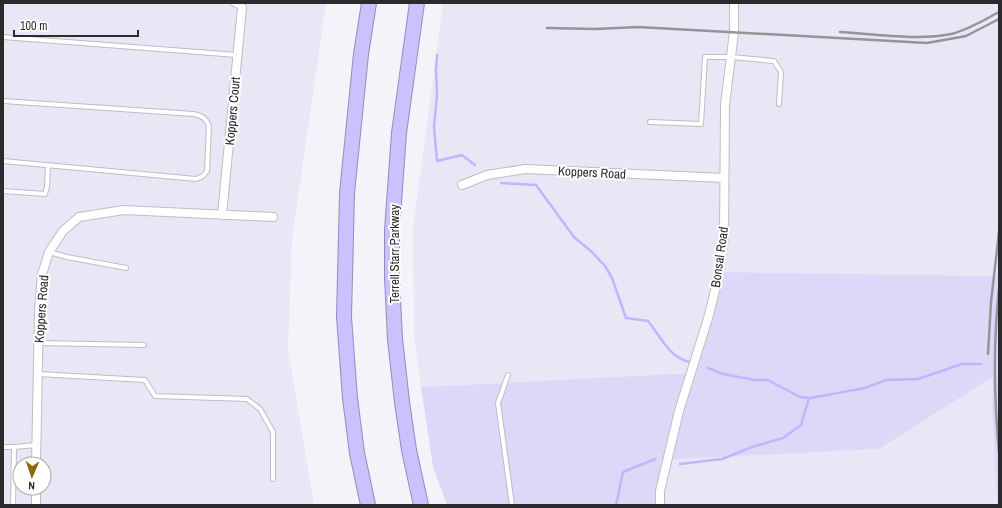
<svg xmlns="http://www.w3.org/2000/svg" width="1002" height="508" font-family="'Archivo Narrow',sans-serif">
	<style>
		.built { fill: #e8e7f5; fill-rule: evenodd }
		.green { fill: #dcd9f8 }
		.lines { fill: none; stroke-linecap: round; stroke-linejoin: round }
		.stream { stroke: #c0b6fe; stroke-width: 2.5 }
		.lane-casing { stroke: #bebdc4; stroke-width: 6 }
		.street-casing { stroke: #bebdc4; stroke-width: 10 }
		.highway-casing { stroke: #928db6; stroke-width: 16 }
		.lane { stroke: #fff; stroke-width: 4 }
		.street { stroke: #fff; stroke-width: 8 }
		.highway { stroke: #cac2ff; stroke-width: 14 }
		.rail { stroke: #959499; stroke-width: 2.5 }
		.labels { text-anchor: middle; stroke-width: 4; stroke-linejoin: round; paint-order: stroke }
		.street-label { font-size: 13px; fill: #2b2b2d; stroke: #fff }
	</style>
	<rect width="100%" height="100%" fill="#f4f3fa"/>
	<path class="built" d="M3 3H326L292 239 288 350 314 505H3ZM20 464H44V488H20Z
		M443 3H999V213L997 276 723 272 692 373 421 387 414 336 413 229Z
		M993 377 992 406 997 505H658L661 460 879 449Z"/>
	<path class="green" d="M999 213V505H997L992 406 993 377 879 449 661 460 658 505H447L433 467 421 387 692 373 722 272 997 276Z"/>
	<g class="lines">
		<path class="stream" d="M437 55 436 69 437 95 434 127 437 161 462 155 475 165
			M501 183 536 185 574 237 592 252 605 266 612 278 626 318 648 321C661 337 668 356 689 362
			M708 368 723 374 755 380H768L800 397 811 398 865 388 886 380 918 379 962 364H981
			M680 464 722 459 752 447 783 438 801 425 809 398
			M616 505 623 472 655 459"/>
		<defs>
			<path id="lane" d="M232 3 242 8
				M3 37 237 55
				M3 101 194 114C202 116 206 118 209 126L207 171 203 176 196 179 3 161
				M650 122 701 124 705 57H731L774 61 781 72 779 104
				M3 191 45 194 47 187 48 165
				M49 252 67 257 126 268
				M38 343 144 345
				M38 374 145 380 155 396 247 399 260 409 273 432V479
				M508 375 498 403 512 505
				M3 447H14
				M13 505 14 447 36 445"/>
			<path id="street" d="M462 185 487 175 525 169 724 178
				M222 215 242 8
				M36 464 39 310 42 274 49 252 63 231 79 217 124 210 273 217
				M36 488V505
				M660 505V491L679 411 709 315 717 282 724 238 725 105 734 32V3"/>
			<path id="highway" d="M417 3 399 133 392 230V278L395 339 402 402 409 450 421 505
				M368 505 357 453 350 398 344 317 347 193 361 54 369 3"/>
		</defs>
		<use href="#lane" class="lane-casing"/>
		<use href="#street" class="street-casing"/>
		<use href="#highway" class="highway-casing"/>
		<use href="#lane" class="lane"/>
		<use href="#street" class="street"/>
		<use href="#highway" class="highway"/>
		<path class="rail" d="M547 28 595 29 638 27 927 43 966 36 999 19
			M840 32C874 34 919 41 951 34 968 30 984 20 999 12
			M999 289C993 344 994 399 999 453
			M988 354 991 302 999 232"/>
	</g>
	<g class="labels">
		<g class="street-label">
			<text transform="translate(232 111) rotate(-85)" y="5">Koppers Court</text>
			<text transform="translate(592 172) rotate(3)" y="5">Koppers Road</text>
			<text transform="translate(394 254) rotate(-90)" y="5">Terrell Starr Parkway</text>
			<text transform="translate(719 257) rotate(-82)" y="5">Bonsal Road</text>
			<text transform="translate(41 309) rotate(-86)" y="5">Koppers Road</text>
		</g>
	</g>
	<rect width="1002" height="508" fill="none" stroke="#2b2b2d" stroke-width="8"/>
	<g transform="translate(32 476) rotate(182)"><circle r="19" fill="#ffffff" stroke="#aaaaab"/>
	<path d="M0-3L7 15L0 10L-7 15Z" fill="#90670e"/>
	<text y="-6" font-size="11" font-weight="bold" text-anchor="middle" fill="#2b2b2d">N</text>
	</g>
	<path d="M14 30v6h124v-6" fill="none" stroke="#2b2b2d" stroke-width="2"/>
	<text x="20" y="30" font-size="12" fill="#2b2b2d" stroke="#ffffff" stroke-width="3" paint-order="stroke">100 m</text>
</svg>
